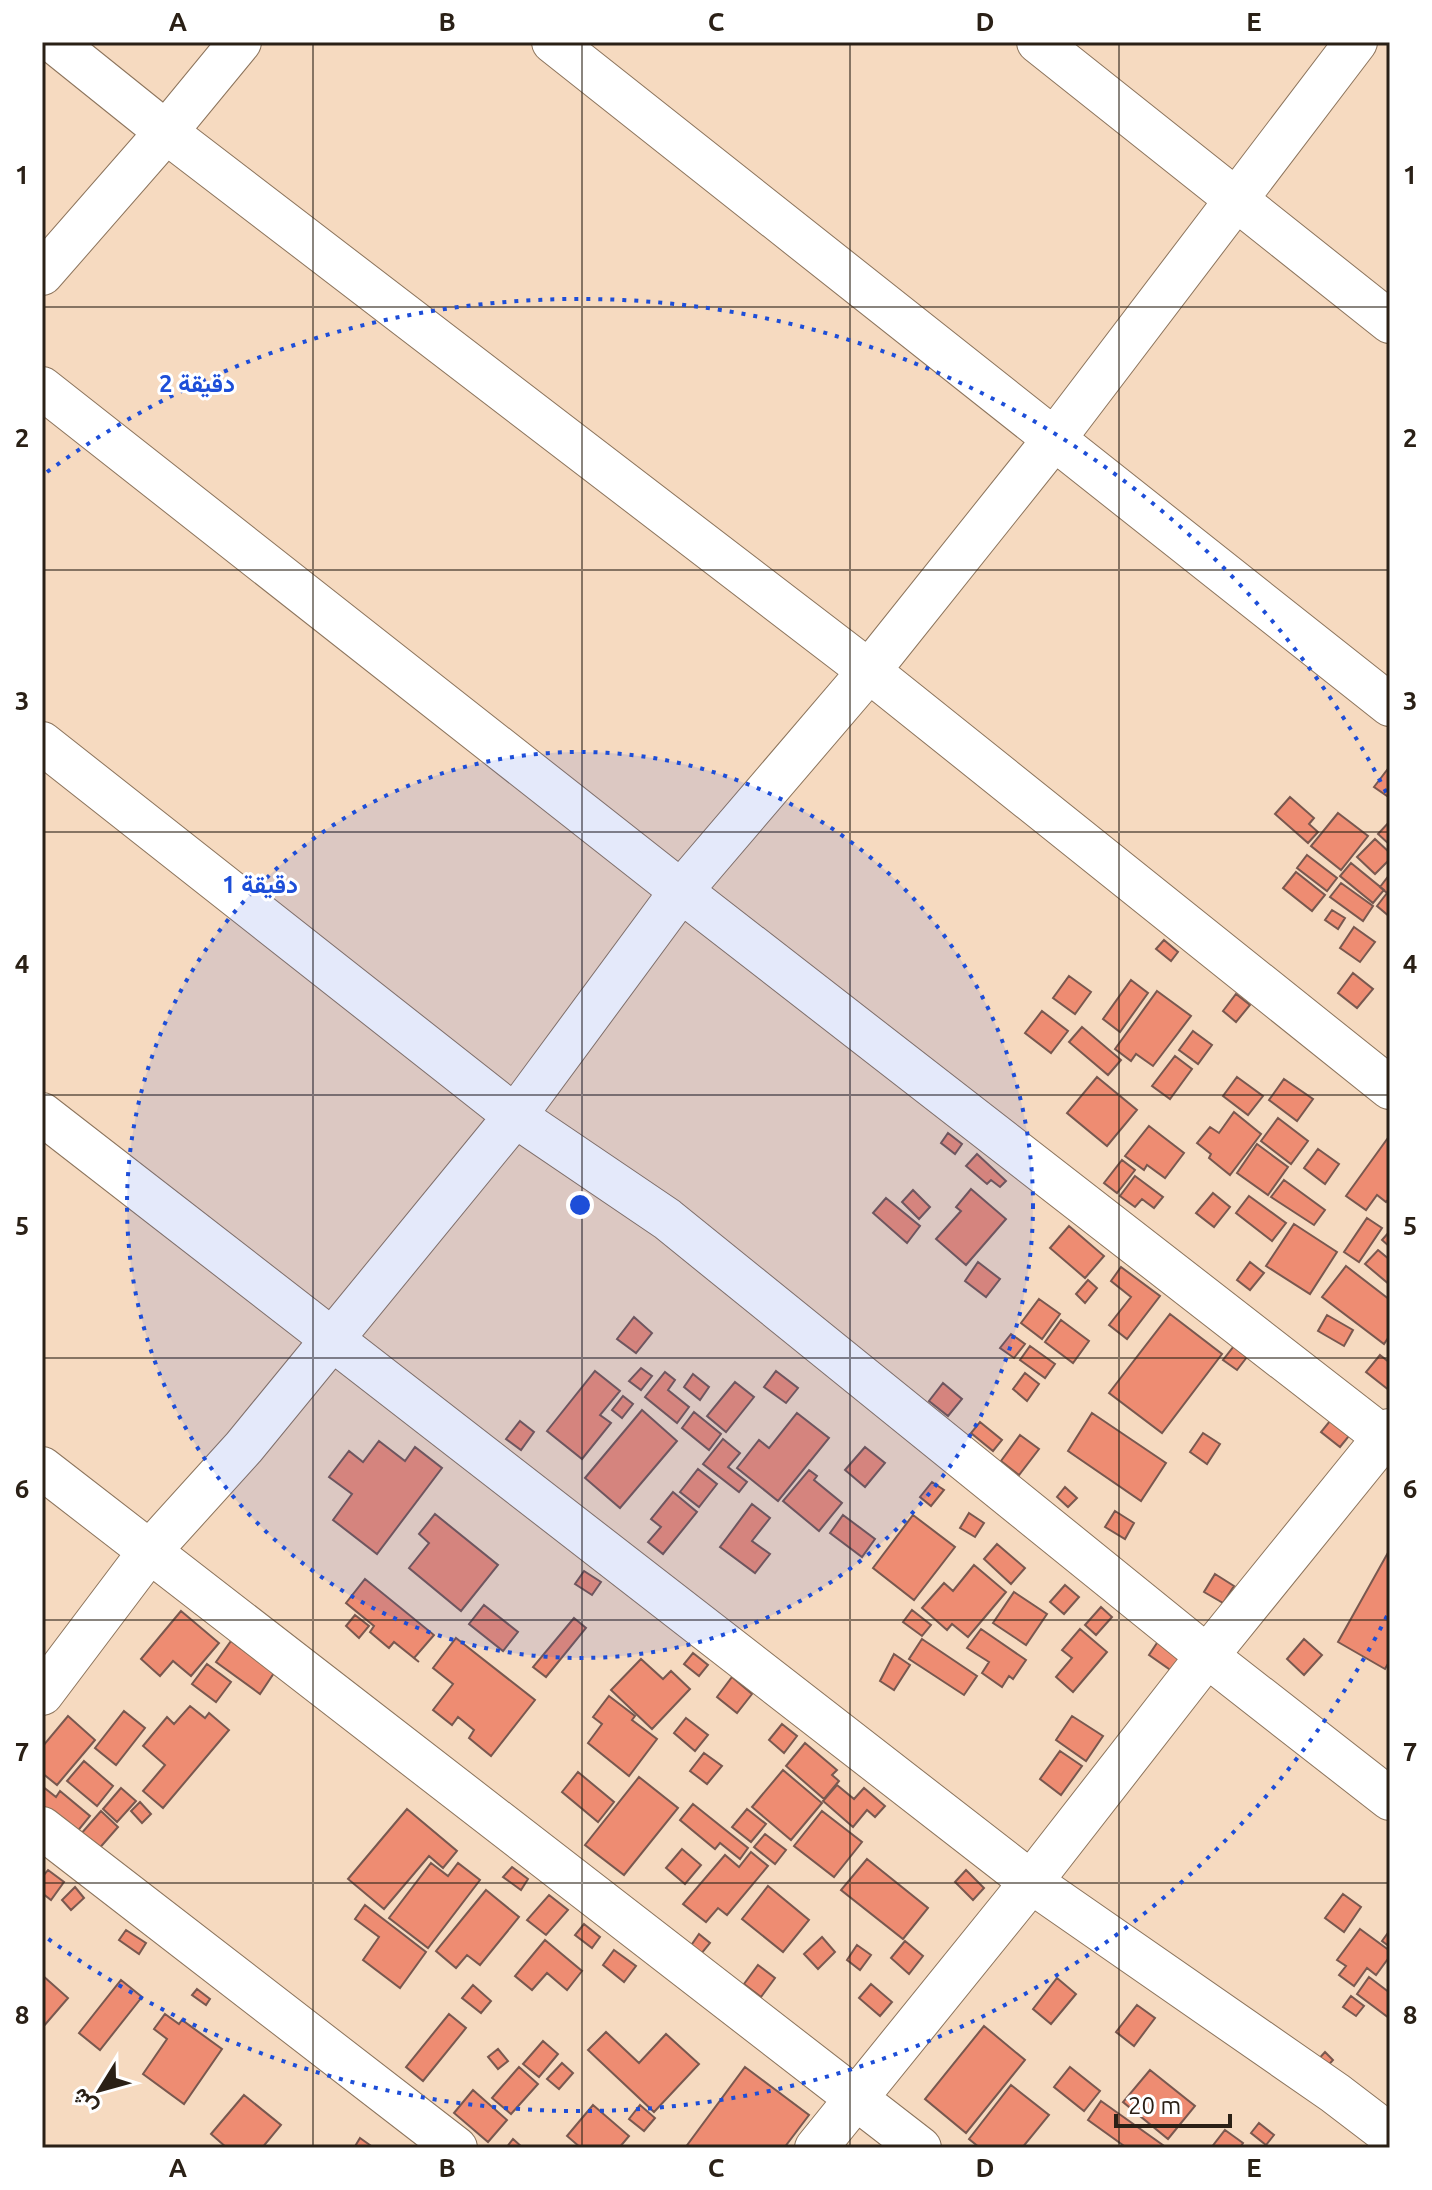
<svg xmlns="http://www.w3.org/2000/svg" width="1432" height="2190" font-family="Ubuntu,Vazirmatn,sans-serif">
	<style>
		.building { fill: #ee8c72; stroke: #79584f; stroke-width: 2 }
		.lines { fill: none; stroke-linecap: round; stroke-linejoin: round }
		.street-casing { stroke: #8c745c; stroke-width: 44 }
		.street { stroke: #fff; stroke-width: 42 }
		.grid { fill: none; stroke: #2a2016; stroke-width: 2; stroke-opacity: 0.55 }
		.ring { fill: none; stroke: #1d4ed8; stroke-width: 4; stroke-dasharray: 4 8 }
		.centre { fill: #1d4ed8; stroke: #fff; stroke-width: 4 }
		.ring-label { font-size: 24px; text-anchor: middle; font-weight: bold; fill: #1d4ed8; stroke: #fff; stroke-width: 6; stroke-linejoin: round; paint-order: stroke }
		.neatline { fill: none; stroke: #2a2016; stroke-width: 3 }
		.grid-label { font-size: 26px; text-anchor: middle; font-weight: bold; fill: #2a2016 }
	</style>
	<rect width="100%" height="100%" fill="#f6dac0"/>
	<path class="building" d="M1387 770 1390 773V798L1374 787Z
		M1290 797 1314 818 1309 824 1318 832 1308 843 1275 814Z
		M1338 813 1368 836 1341 870 1311 846Z
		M1390 821V845L1378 834Z
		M1375 839 1390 853V859L1375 874 1357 857Z
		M1307 855 1337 878 1327 891 1297 868Z
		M1351 863 1384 890 1373 903 1340 876Z
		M1296 872 1325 895 1312 911 1283 888Z
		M1390 874V917L1377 906 1387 893 1380 887Z
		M1341 883 1373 906 1363 921 1330 897Z
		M1332 910 1345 918 1338 929 1325 920Z
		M1354 927 1375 942 1360 962 1340 948Z
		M1164 940 1178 952 1171 961 1156 949Z
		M1353 973 1373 989 1357 1008 1338 993Z
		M1069 976 1091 992 1075 1014 1053 998Z
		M1131 980 1148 993 1120 1032 1103 1019Z
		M1157 991 1191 1016 1153 1066 1136 1054 1131 1061 1115 1049Z
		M1236 994 1250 1005 1236 1022 1223 1011Z
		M1042 1011 1068 1031 1051 1053 1025 1033Z
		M1082 1027 1121 1060 1108 1075 1069 1042Z
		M1193 1031 1212 1045 1198 1064 1179 1050Z
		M1175 1056 1192 1069 1170 1099 1152 1086Z
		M1097 1077 1137 1110 1107 1146 1067 1113Z
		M1237 1077 1263 1096 1248 1115 1223 1096Z
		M1284 1079 1313 1099 1297 1121 1269 1100Z
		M1234 1112 1261 1134 1230 1175 1209 1158 1211 1154 1197 1143 1210 1127 1219 1133Z
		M1278 1118 1308 1141 1291 1164 1261 1141Z
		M1149 1126 1184 1153 1165 1178 1147 1165 1144 1170 1125 1156Z
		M948 1133 962 1144 955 1154 941 1143Z
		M1390 1135V1197L1386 1202 1377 1195 1366 1210 1346 1196Z
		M1257 1144 1288 1167 1268 1195 1237 1173Z
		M1318 1149 1339 1164 1325 1184 1304 1168Z
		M977 1154 1006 1181 1000 1187 991 1180 987 1184 966 1166Z
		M1122 1160 1135 1170 1117 1193 1104 1183Z
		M1135 1176 1163 1197 1154 1208 1142 1199 1135 1207 1120 1196Z
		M1284 1180 1325 1210 1314 1225 1271 1197Z
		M971 1189 1006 1219 966 1265 936 1239 961 1211 956 1207Z
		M913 1190 930 1207 919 1219 902 1202Z
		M1213 1193 1230 1207 1214 1227 1196 1213Z
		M1249 1196 1286 1223 1272 1241 1236 1213Z
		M886 1198 920 1226 907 1243 873 1213Z
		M1367 1218 1382 1228 1359 1262 1344 1252Z
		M1294 1224 1337 1252 1310 1294 1266 1266Z
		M1069 1226 1104 1256 1085 1278 1050 1248Z
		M1390 1231V1247L1382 1240Z
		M1378 1250 1390 1260V1285L1365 1264Z
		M978 1262 1000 1279 986 1297 965 1281Z
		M1250 1262 1264 1273 1250 1290 1237 1280Z
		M1346 1266 1390 1300V1335L1384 1344 1322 1297Z
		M1121 1267 1160 1296 1127 1339 1109 1325 1131 1297 1111 1281Z
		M1088 1280 1097 1288 1085 1303 1076 1294Z
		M1039 1299 1060 1314 1042 1339 1021 1323Z
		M1170 1314 1222 1354 1162 1433 1109 1393Z
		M1327 1315 1353 1330 1344 1346 1318 1331Z
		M634 1317 652 1333 636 1353 617 1339Z
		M1061 1320 1089 1341 1073 1363 1045 1342Z
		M1011 1334 1025 1344 1014 1358 1000 1348Z
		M1030 1346 1055 1364 1045 1378 1020 1360Z
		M1234 1346 1247 1357 1237 1370 1223 1360Z
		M1380 1355 1390 1363V1391L1366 1372Z
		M641 1368 652 1376 641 1390 629 1381Z
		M595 1371 620 1391 600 1415 611 1423 582 1459 547 1431Z
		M776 1371 798 1388 786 1403 764 1387Z
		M665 1372 675 1380 668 1390 689 1407 677 1423 645 1397Z
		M1025 1373 1039 1384 1027 1401 1013 1389Z
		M693 1374 709 1387 700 1400 684 1387Z
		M735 1382 754 1397 726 1432 707 1416Z
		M943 1383 962 1399 948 1416 929 1401Z
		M623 1396 633 1404 622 1418 612 1410Z
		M642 1410 677 1441 620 1508 585 1478Z
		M694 1412 721 1434 709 1450 682 1428Z
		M797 1413 829 1438 778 1501 737 1468 759 1440 769 1448Z
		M1092 1413 1166 1463 1141 1501 1068 1451Z
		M1334 1416 1353 1431 1340 1447 1321 1432Z
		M520 1421 534 1432 521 1450 506 1439Z
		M980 1422 1002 1440 993 1451 971 1433Z
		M1203 1433 1220 1444 1207 1464 1190 1452Z
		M1020 1435 1039 1449 1019 1475 1001 1461Z
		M723 1439 740 1453 728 1467 747 1482 739 1492 703 1464Z
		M379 1441 405 1461 415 1447 442 1468 377 1554 333 1520 352 1494 329 1477 349 1451 363 1462Z
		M865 1447 885 1463 865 1487 845 1470Z
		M698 1469 717 1484 699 1507 680 1492Z
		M809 1470 817 1476 814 1480 842 1503 819 1531 783 1501Z
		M932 1482 944 1490 931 1506 920 1497Z
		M1065 1487 1077 1498 1068 1507 1057 1497Z
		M673 1492 697 1512 663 1554 648 1542 661 1527 651 1519Z
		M752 1504 770 1518 752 1541 770 1554 755 1573 720 1547Z
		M1115 1511 1134 1523 1125 1539 1105 1527Z
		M969 1513 984 1523 975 1537 960 1528Z
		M435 1514 498 1565 461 1611 409 1568 429 1543 419 1534Z
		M843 1515 875 1539 862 1557 830 1533Z
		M913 1515 955 1547 914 1600 873 1568Z
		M997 1544 1025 1568 1011 1584 984 1559Z
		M1390 1549V1660L1385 1669 1338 1642Z
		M974 1565 1006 1592 968 1637 952 1624 947 1630 922 1608 944 1583 953 1591Z
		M584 1571 601 1582 592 1595 575 1584Z
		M1215 1574 1234 1586 1223 1603 1204 1592Z
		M365 1579 434 1635 414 1658 419 1662 394 1642 389 1648 370 1632 374 1626 346 1603Z
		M1065 1585 1079 1597 1064 1614 1050 1602Z
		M1014 1592 1047 1614 1026 1645 993 1623Z
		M484 1605 518 1632 503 1651 469 1624Z
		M1101 1607 1112 1617 1096 1635 1085 1625Z
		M912 1610 931 1625 922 1636 903 1622Z
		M181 1611 219 1643 191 1676 173 1661 160 1676 141 1659Z
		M355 1615 369 1626 359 1638 346 1626Z
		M574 1618 586 1628 546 1677 533 1667Z
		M981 1629 1026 1660 1013 1679 1009 1676 1002 1687 982 1673 989 1662 967 1648Z
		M1080 1629 1107 1652 1073 1692 1056 1677 1072 1658 1062 1650Z
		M1161 1637 1184 1654 1172 1671 1149 1655Z
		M456 1638 535 1700 491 1756 469 1738 474 1730 458 1717 452 1725 433 1710 453 1684 433 1668Z
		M922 1639 977 1676 964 1695 909 1659Z
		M1304 1639 1322 1655 1304 1675 1287 1659Z
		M231 1641 274 1673 260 1694 216 1662Z
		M693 1653 708 1665 699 1676 684 1664Z
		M894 1654 910 1665 894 1690 880 1681Z
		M641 1659 663 1679 671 1671 690 1689 652 1729 611 1690Z
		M207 1664 231 1682 216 1702 192 1684Z
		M732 1677 752 1694 737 1713 717 1697Z
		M609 1696 635 1716 632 1720 657 1739 629 1776 588 1743 602 1724 593 1717Z
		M190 1706 205 1718 209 1713 229 1730 163 1808 143 1791 165 1765 143 1746 167 1717 174 1724Z
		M124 1711 145 1728 116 1765 95 1748Z
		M68 1716 95 1740 57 1785 42 1773V1747Z
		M1072 1716 1103 1736 1086 1761 1056 1740Z
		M686 1718 708 1735 695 1751 674 1733Z
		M782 1724 797 1736 784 1753 769 1740Z
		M805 1743 837 1770 832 1775 839 1781 824 1799 786 1766Z
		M1060 1751 1082 1766 1061 1795 1040 1779Z
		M704 1753 722 1766 707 1784 690 1771Z
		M84 1761 113 1786 97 1806 67 1781Z
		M783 1770 822 1803 791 1840 752 1807Z
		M578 1772 614 1802 598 1822 562 1792Z
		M639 1777 678 1808 624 1875 585 1845Z
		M837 1785 854 1799 864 1788 885 1806 875 1817 867 1810 853 1827 823 1801Z
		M42 1786 56 1797 60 1791 90 1816 76 1833 42 1805Z
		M121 1788 136 1801 117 1822 103 1809Z
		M140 1802 151 1814 142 1823 131 1811Z
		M693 1804 748 1848 740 1859 720 1843 715 1849 680 1820Z
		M407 1809 457 1851 443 1868 429 1856 384 1909 348 1879Z
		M747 1809 766 1824 751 1842 732 1827Z
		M101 1811 118 1827 97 1851 80 1835Z
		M822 1811 862 1842 834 1877 794 1846Z
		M765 1834 786 1850 775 1864 754 1847Z
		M682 1849 701 1865 685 1884 666 1868Z
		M751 1852 768 1866 727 1915 718 1908 706 1922 683 1904 725 1855 739 1867Z
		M867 1859 928 1908 903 1939 841 1890Z
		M431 1863 448 1876 458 1863 480 1880 428 1948 389 1918Z
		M512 1867 528 1879 521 1890 503 1877Z
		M48 1870 64 1882 51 1900 42 1893V1877Z
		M966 1870 984 1888 973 1900 955 1882Z
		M768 1886 809 1920 783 1952 742 1919Z
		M75 1887 84 1898 71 1910 62 1900Z
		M486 1890 519 1917 480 1965 467 1955 456 1968 436 1951Z
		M1343 1894 1361 1907 1344 1932 1325 1918Z
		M549 1895 568 1910 546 1935 527 1920Z
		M365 1905 426 1952 400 1988 363 1960 379 1937 355 1919Z
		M584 1924 600 1937 592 1948 575 1935Z
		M1360 1929 1390 1951V1956L1376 1975 1367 1968 1354 1986 1339 1975 1346 1966 1337 1960Z
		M126 1930 146 1943 139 1954 119 1940Z
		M1390 1930V1947L1382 1941Z
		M699 1934 710 1943 701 1954 690 1947Z
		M822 1937 835 1952 818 1969 804 1954Z
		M545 1940 582 1971 567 1990 547 1973 532 1990 515 1976Z
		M905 1941 923 1956 909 1974 891 1958Z
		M857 1945 871 1955 860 1970 847 1960Z
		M614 1950 636 1966 624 1982 603 1965Z
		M758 1965 775 1978 761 1997 744 1984Z
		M42 1975 68 1998 43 2027 42 2026Z
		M1369 1977 1390 1993 1389 2018 1357 1994Z
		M1057 1978 1076 1994 1051 2024 1033 2009Z
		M121 1980 142 1997 100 2050 79 2033Z
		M871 1984 892 2002 880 2016 859 1998Z
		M473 1985 491 2001 481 2013 462 1998Z
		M197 1989 210 1999 206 2005 192 1995Z
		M1351 1996 1364 2006 1356 2016 1343 2007Z
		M1137 2005 1155 2018 1134 2046 1116 2032Z
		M165 2014 179 2024 182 2020 222 2049 184 2104 143 2074 167 2039 154 2029Z
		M449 2014 466 2028 423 2081 406 2067Z
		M984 2026 1025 2060 966 2133 925 2099Z
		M606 2032 639 2063 666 2034 699 2064 654 2112 588 2050Z
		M543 2041 558 2054 539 2077 523 2064Z
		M498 2049 508 2061 498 2069 488 2057Z
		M1325 2052 1333 2060 1324 2070 1315 2063Z
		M562 2063 573 2073 559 2089 547 2079Z
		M519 2067 538 2084 511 2114 492 2098Z
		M745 2067 809 2115 784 2148H685Z
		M1070 2067 1100 2091 1084 2111 1054 2087Z
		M1150 2070 1195 2106 1168 2139 1123 2102Z
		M1011 2085 1049 2115 1022 2148H980L969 2139Z
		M473 2090 507 2120 488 2142 454 2113Z
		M244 2095 281 2125 262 2148H227L211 2134Z
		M1101 2101 1167 2148H1127L1088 2120Z
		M593 2105 629 2136 619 2148H581L567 2136Z
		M640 2105 655 2118 644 2131 629 2119Z
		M1259 2123 1274 2135 1266 2145 1251 2133Z
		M1225 2130 1243 2143 1240 2148H1211Z
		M360 2138 374 2148H354Z
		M513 2139 523 2148H506Z"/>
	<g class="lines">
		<defs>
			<path id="street" d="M54 42 166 132 869 671 1390 1088
				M553 42 1390 705
				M1038 42 1390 322
				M42 274 166 132 240 42
				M42 388 681 891 1390 1442
				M42 743 515 1116 667 1219 1207 1656 1390 1799
				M42 1114 1031 1882 1335 2093 1390 2135
				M42 1468 920 2148
				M42 1694 149 1552 244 1447 515 1116 681 891 869 671 1055 438 1356 42
				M42 1828 456 2148
				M816 2148 1031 1882 1207 1656 1390 1430"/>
		</defs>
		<use href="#street" class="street-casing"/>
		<use href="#street" class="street"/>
	</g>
	<path class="grid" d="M313 42V2148M582 42V2148M850 42V2148M1119 42V2148M42 307H1390M42 570H1390M42 832H1390M42 1095H1390M42 1358H1390M42 1620H1390M42 1883H1390"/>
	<circle cx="580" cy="1205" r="453" fill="#1d4ed8" fill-opacity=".12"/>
	<g class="ring">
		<circle cx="580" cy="1205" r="453"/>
		<path d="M1387 1616A906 906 0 0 1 47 1938M47 472A906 906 0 0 1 1387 794"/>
	</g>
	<circle cx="580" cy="1205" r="12" class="centre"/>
	<g class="ring-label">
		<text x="197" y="392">2 دقيقة</text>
		<text x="260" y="893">1 دقيقة</text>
	</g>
	<rect width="1432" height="2190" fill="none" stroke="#ffffff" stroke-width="88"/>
	<g transform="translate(100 2090) rotate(233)" stroke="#ffffff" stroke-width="6" paint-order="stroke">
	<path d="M0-6L14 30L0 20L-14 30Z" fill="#2a2016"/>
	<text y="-12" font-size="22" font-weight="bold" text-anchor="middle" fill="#2a2016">ش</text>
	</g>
	<path d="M1116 2114v12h114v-12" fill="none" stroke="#2a2016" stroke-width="4"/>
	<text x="1128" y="2114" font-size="24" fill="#2a2016" stroke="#ffffff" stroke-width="6" paint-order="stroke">20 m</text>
	<rect x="44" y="44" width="1344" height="2102" class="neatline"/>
	<g class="grid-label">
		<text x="178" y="31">A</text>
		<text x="447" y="31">B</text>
		<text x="716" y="31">C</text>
		<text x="985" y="31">D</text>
		<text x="1254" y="31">E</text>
		<text x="22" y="184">1</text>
		<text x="1410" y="184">1</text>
		<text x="22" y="447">2</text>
		<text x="1410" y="447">2</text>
		<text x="22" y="710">3</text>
		<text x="1410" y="710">3</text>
		<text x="22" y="973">4</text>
		<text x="1410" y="973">4</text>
		<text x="22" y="1235">5</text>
		<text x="1410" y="1235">5</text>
		<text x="22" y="1498">6</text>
		<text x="1410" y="1498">6</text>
		<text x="22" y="1761">7</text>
		<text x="1410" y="1761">7</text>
		<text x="22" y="2024">8</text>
		<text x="1410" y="2024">8</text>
		<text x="178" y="2177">A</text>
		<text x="447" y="2177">B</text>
		<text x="716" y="2177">C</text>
		<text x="985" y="2177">D</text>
		<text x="1254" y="2177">E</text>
	</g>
</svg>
